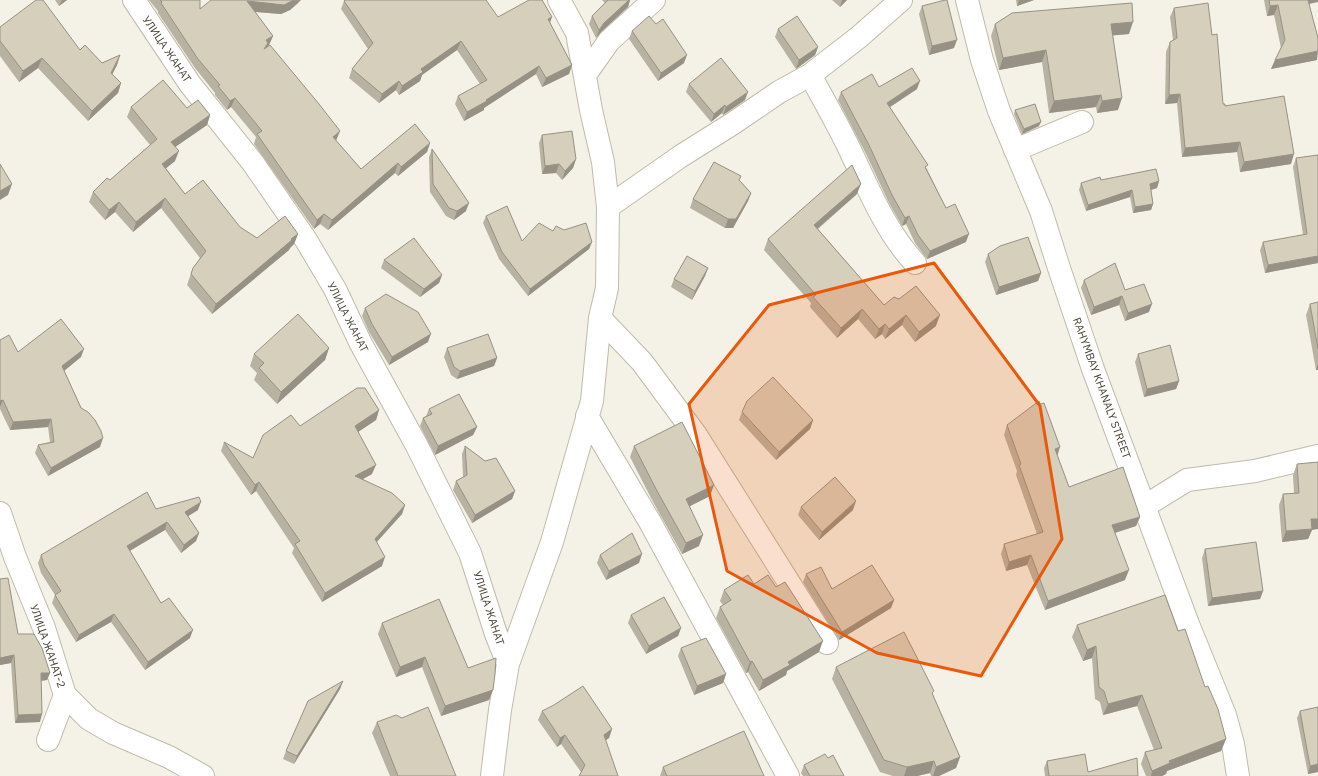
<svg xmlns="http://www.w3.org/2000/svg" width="1318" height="776" font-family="'IBM Plex Sans',sans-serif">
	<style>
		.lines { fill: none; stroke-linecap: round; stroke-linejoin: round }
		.minor-casing { stroke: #c0bba9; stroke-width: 24 }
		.tertiary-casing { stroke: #c0bba9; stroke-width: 24 }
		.minor { stroke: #fff; stroke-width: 22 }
		.tertiary { stroke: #fff; stroke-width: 22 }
		.wall { fill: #b8b2a2 }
		.shaded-wall { fill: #969184 }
		.building { fill: #d6cfbc; stroke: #969184 }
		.marked { fill: #e8590c; fill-opacity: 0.2; stroke: #e8590c; stroke-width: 3; stroke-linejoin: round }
		.labels { text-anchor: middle; stroke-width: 3; stroke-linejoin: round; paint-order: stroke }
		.street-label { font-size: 11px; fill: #474336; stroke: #fff }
	</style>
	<rect width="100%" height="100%" fill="#f4f2e7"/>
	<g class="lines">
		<defs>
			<path id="minor" d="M134 0 190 84 253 163 306 240 335 289 361 344 417 446 470 553 496 634 508 664
				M585 75 609 41 654 0
				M810 75C824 100 838 125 850 150 868 188 886 232 915 263
				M1015 150 1082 122
				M608 207 681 156 732 124 779 92 810 75 859 37 901 0
				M600 318 642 362 696 435 827 643
				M587 416 650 522 788 776
				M1145 506 1187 480 1255 471 1318 456
				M0 513 15 557 44 628 65 695 89 719 113 733 169 757 203 776
				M48 740 65 695
				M492 776 500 710 508 664 552 542 592 401 600 318 607 288 608 207 603 162 591 110 577 33 559 0"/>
			<path id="tertiary" d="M967 0 982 60 999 111 1041 211 1058 265 1093 369 1188 624 1225 715 1233 744 1238 776"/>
		</defs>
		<use href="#minor" class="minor-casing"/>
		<use href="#tertiary" class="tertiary-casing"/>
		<use href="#minor" class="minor"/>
		<use href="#tertiary" class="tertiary"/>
	</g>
	<path class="wall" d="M55 0H67L59 6Z
		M149 0H200V9L298 3 290 10 281 14 255 12 273 36 269 45 267 48 336 141 361 169 430 143 427 152 398 176 395 173 328 230 320 224 314 229 254 144 256 137 231 107 227 110 215 95V93L195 68 158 13V11Z
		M602 0H630L628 7 601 32 596 38 589 24 592 16 605 3Z
		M832 0H847L840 7Z
		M1016 0H1034L1017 6Z
		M1264 0H1318L1309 4 1317 60 1271 69 1281 48 1274 15 1267 16Z
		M344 1 550 23 572 65 569 74 542 87 536 74 484 108V110L464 121 455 104 458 96 480 84 457 50 422 75 420 81 399 95 396 90 379 103 349 78 352 69 368 49 341 9Z
		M922 6 954 48 929 55 919 14Z
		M1174 8 1223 104 1291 164 1240 172 1237 152 1182 157 1177 103 1165 104 1166 52 1170 42 1173 40 1170 17Z
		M995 24 1129 34 1113 35 1118 110 1097 113 1096 107 1049 113 1042 62 999 70 991 36Z
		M0 27 80 50 102 63 120 55 117 65 112 74 121 83 118 93 88 121 38 68 19 82 0 56Z
		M778 29 818 47 815 55 796 69 775 37Z
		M632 31 684 63 658 81 629 39Z
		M689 84 745 100 723 115 722 113 711 122 686 92Z
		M879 87 917 89 890 107 927 169 946 208 966 242 927 259 915 243 906 224 902 226 889 203 866 154 838 100 841 92Z
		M131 107 187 108 210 115 207 125 175 147V161L166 168 185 194 257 238 298 234 294 244 290 248 289 250 212 314 187 285 193 268 200 258 161 208 133 232 115 212 105 220 89 202 93 192 110 180 150 145 127 117Z
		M1015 110 1039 126 1022 134 1014 114Z
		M542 135 576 159 573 168 562 180 556 173 542 174 539 143Z
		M432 149 466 211 454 220 446 216 430 192 429 157Z
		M1318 155V263L1265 273 1260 250 1263 242 1303 235 1293 167 1296 158Z
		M741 176 739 180 751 193 748 201 733 228H725L690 208 693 199Z
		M1101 180 1159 181 1157 188 1151 190 1153 204 1151 210 1133 213 1130 197 1086 211 1079 190 1081 183Z
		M857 194 818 229 884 305 936 326 915 342 902 325 885 339 882 334 875 339 858 319 837 338 810 307 811 303 764 250 768 239Z
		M486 216 522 241 553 231 592 242 589 249 528 296 499 259 483 223Z
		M988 254 1041 273 1038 281 996 295 985 262Z
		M384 260 442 275 439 283 420 297 381 268Z
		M708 268 705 276 692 300 671 287 674 279Z
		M1084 280 1125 290 1149 312 1125 321 1119 305 1091 315 1081 288Z
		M1318 302V370H1316L1306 315 1310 304Z
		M365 308 428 342 389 365 369 332 362 316Z
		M0 340 18 352 81 357 64 371 100 447 48 476 35 453 38 445 50 442 48 427 10 430 0 409Z
		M329 348 325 360 277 404 254 380 257 373 250 366 254 354Z
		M447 348 497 358 494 366 457 379 451 375 444 357Z
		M1138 354 1179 381 1176 389 1144 397 1135 362Z
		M429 409 477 427 473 435 435 455 420 426 423 418 426 416Z
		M379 410 376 420 358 432 372 474 363 479 405 505 402 514 377 542 382 566 322 602 292 553 294 548 256 491 251 495 221 451 224 442 253 458 300 426Z
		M742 412 813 420 810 429 776 460 739 420Z
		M1007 425 1057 456 1069 487 1140 517 1136 526 1115 533 1125 580 1045 610 1027 565 1006 571 1001 554 1004 544 1037 534 1016 475 1017 471 1004 435Z
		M465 446 485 461 515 491 512 499 472 523 453 490 456 481 463 477 462 454Z
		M634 446 710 496 690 506 699 546 682 554 652 500 630 457Z
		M1297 464 1312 530 1308 539 1282 542 1279 505 1283 494 1294 493 1293 475Z
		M801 507 853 510 819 540 798 515Z
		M156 509 198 510 188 516 199 533 196 541 181 553 165 530 130 551 161 603 190 638 145 670 111 622 76 642 52 603 55 595 41 573 38 563 41 555Z
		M1205 549 1263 591 1260 599 1208 606 1202 558Z
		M600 555 639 563 606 580 597 563Z
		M806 574 832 589 894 600 891 608 839 640 803 582Z
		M0 579 18 634 50 673 47 680 41 681 40 722 15 723 11 663 0 665Z
		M754 584 819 652 787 671 786 675 759 691 748 672 746 673 716 618 720 607 723 605 720 601 724 590Z
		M631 615 681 628 678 636 646 654 628 623Z
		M382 623 493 690 489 700 441 716 422 667 396 677 378 634Z
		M1077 625 1178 631 1205 687 1226 739 1221 751 1167 771 1166 774 1162 776H1146L1141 764 1145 752 1154 750 1137 706 1103 715 1100 702 1095 699 1092 658 1083 661 1072 637Z
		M681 648 726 674 723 683 694 695 678 656Z
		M836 667 933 695 960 757 956 768 939 776H931L930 773 917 776H893L880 772 832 679Z
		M343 681 340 689 294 764 283 759 286 751Z
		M1318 707V772L1308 774 1297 718 1300 711Z
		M542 711 612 729 609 738 606 740 581 772 561 744 557 747 538 720Z
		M377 722 456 776H390L372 733Z
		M828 758 844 776H803L801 773 804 765Z
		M1047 761 1088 772 1138 776H1045L1044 768Z
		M663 767 764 776H660Z"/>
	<path class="shaded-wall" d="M62 0H67L59 6Z
		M301 0 298 3 290 10 281 14 244 11 247 1Z
		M629 0H630L628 7 601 32 596 38 599 30 604 23Z
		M842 0H847L840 7Z
		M1019 0H1034L1017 6Z
		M1305 0H1318V2L1304 5Z
		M1278 5 1274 15 1267 16 1270 6Z
		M552 17 549 26 548 19Z
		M1133 22 1129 34 1107 36 1111 24Z
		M273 36 269 45 267 47 265 52 260 59 266 40Z
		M957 40 954 48 929 55 932 46Z
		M461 41 457 50 422 75 420 81 399 95 402 86 421 69Z
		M818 47 815 55 796 69 799 60Z
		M1046 50 1042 62 999 70 1003 58Z
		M1318 51 1317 60 1271 69 1275 60Z
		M120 55 117 65 108 83 111 73Z
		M687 55 684 63 658 81 661 73Z
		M42 58 38 68 19 82 23 71Z
		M572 65 569 74 542 87 546 78Z
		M539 66 536 74 484 108V110L464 121 467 112Z
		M399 81 396 90 379 103 382 94Z
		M920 81 917 89 884 111 887 103Z
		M121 83 118 93 88 121 92 111Z
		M748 92 745 100 723 115 726 107Z
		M1180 94 1177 103 1165 104 1169 95Z
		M1101 95 1096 107 1049 113 1054 101Z
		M235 98 231 107 227 110 230 101Z
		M1122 98 1118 110 1097 113 1102 101Z
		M725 105 722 113 711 122 714 114Z
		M210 115 207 125 168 152 171 142Z
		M1041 122 1039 126 1022 134 1024 129Z
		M340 131 336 141 333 137Z
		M1240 142 1237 152 1182 157 1185 148Z
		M430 143 427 152 398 176 401 167Z
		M179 151 175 161 159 174 162 164Z
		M1294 154 1291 164 1240 172 1244 162Z
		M576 159 573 168 562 180 565 171Z
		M398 163 395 173 328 230 332 220Z
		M559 164 556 173 542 174 545 166Z
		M1159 181 1157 188 1147 191 1150 184Z
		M12 184 8 195 0 200V191Z
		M861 184 857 194 810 235 814 225Z
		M1132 190 1130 197 1086 211 1088 205Z
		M751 193 748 201 733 228H725L728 219Z
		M165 198 161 208 133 232 136 222Z
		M119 202 115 212 105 220 109 210Z
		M469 203 466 211 454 220 457 211Z
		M1153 204 1151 210 1133 213 1135 207Z
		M324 214 320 224 314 229 317 220Z
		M909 216 906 224 902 226 905 218Z
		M298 234 294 244 290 248 289 250 212 314 216 304 291 239Z
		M969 234 966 242 927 259 930 251Z
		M592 242 589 249 528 296 530 289Z
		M1318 256V263L1265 273 1268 265Z
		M708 268 705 276 692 300 695 291Z
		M1041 273 1038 281 996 295 999 287Z
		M442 275 439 283 420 297 424 289Z
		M1122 296 1119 305 1091 315 1094 307Z
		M1152 304 1149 312 1125 321 1128 313Z
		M862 309 858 319 837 338 841 328Z
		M906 315 902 325 885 339 889 329Z
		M940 315 936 326 915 342 919 332Z
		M885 324 882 334 875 339 879 329Z
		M431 334 428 342 389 365 392 357Z
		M329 348 325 360 277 404 281 392Z
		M84 349 81 357 59 375 62 366Z
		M497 358 494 366 457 379 460 371Z
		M1318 364V370H1316Z
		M1179 381 1176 389 1144 397 1147 389Z
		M3 400 0 407V401Z
		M379 410 376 420 352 436 355 426Z
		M51 419 48 427 10 430 13 422Z
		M813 420 810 429 776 460 779 452Z
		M477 427 473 435 435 455 438 446Z
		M103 438 100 447 48 476 51 468Z
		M1060 447 1057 457 1055 449Z
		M376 465 372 474 352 485 355 476Z
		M259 482 256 491 251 495 255 485Z
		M714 485 710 496 682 510 686 499Z
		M515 491 512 499 472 523 475 515Z
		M856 501 853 510 819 540 822 532Z
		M201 502 198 510 182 520 185 512Z
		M405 505 402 514 371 548 375 539Z
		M1140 517 1136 526 1108 535 1112 525Z
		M1311 519H1318V529L1312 530 1308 539 1282 542 1286 531Z
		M167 522 165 530 124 554 127 546Z
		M199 533 196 541 181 553 184 545Z
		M703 535 699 546 682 554 686 543Z
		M642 554 639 563 606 580 609 571Z
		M1031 555 1027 565 1006 571 1009 562Z
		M385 557 382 566 322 602 325 593Z
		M1129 570 1125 580 1045 610 1048 601Z
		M1263 591 1260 599 1208 606 1212 598Z
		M894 600 891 608 839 640 842 632Z
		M114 614 111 622 76 642 79 635Z
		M681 628 678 636 646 654 649 646Z
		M193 630 190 638 145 670 148 662Z
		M823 641 819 652 787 671 786 675 759 691 763 680 788 662Z
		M1096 646 1092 658 1083 661 1087 650Z
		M14 655 11 663 0 665V658Z
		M425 657 422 667 396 677 400 667Z
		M752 661 748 672 746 673 750 662Z
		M41 673H50L47 680 38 681Z
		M726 674 723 683 694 695 697 686Z
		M343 681 340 689 294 764 297 756Z
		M493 690 489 700 441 716 445 706Z
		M1142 695 1137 706 1103 715 1108 704Z
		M42 714 40 722 15 723 18 715Z
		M612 729 609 738 600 744 604 735Z
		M565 735 561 744 557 747 560 738Z
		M1226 739 1221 751 1167 771 1166 774 1162 776H1151L1152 771 1169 761Z
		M960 757 956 768 939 776H933L936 767Z
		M934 761 930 773 917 776H904L907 767Z
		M1318 764V772L1308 774 1310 766Z"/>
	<path class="building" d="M36 0H43L80 50 85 45 102 63 120 55 111 73 121 83 92 111 42 58 23 71 0 41V27Z
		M160 0H200V9L211 0H294L284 5 247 1 273 36 266 40 268 43 264 49 270 45 319 104 340 131 333 137 361 169 415 124 430 143 401 167 398 163 332 220 324 214 317 220 257 134 262 131 235 98 230 101 218 86 220 85 198 59 161 3 162 2Z
		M345 0H486L498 17 529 0H542L552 17 548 19 572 65 546 78 539 66 486 100 487 101 467 112 458 96 487 80 461 41 421 69 423 72 402 86 399 81 382 94 352 69 373 43 344 1Z
		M608 0H629L604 23 599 30 592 16Z
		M945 0H947L957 40 932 46 922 6Z
		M1269 0H1308L1318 38V51L1275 60 1285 40 1278 5 1270 6Z
		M1132 3 1133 22 1111 24 1122 98 1102 101 1101 95 1054 101 1046 50 1003 58 995 24 1012 13Z
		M1208 3 1212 35 1217 34 1223 104H1225V106L1284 96 1294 154 1244 162 1240 142 1185 148 1180 94 1169 95 1170 42 1177 38 1174 8Z
		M649 16 656 24 663 19 687 55 661 73 632 31Z
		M797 16 818 47 799 60 778 29Z
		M721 58 748 92 726 107 725 105 714 114 689 84Z
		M912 68 920 81 887 103 928 165 925 167 946 208 955 204 969 234 930 251 918 235 909 216 905 218 892 195 869 145 841 92 872 74 879 87Z
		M163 80 187 108 198 100 210 115 171 142 179 151 162 164 185 194 203 180 240 227 257 238 285 216 298 234 291 239 292 240 216 304 191 274 193 268 206 251 165 198 136 222 119 202 109 210 93 192 107 178 110 180 157 139 131 107Z
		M1035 104 1041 122 1024 129 1015 110Z
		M572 131 576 159 565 171 559 164 545 166 542 135Z
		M432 149 469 203 457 211 449 208 433 184Z
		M1318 155V256L1268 265 1263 242 1307 234 1296 158Z
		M714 162 741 176 739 180 751 193 736 219H728L693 199Z
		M0 164 12 184 0 191Z
		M852 165 861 184 814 225 884 305 894 297 899 299 916 286 940 315 919 332 906 315 889 329 885 324 879 329 862 309 841 328 813 297 816 295 768 239Z
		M1156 169 1159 181 1150 184 1153 204 1135 207 1132 190 1088 205 1081 183 1100 177 1101 180Z
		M507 206 522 241 539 223 553 231 556 226 564 230 586 223 592 242 530 289 502 252 486 216Z
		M1028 237 1041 273 999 287 988 254 1000 246Z
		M414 238 442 275 424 289 384 260Z
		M687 256 708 268 695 291 674 279Z
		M1115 263 1125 290 1144 284 1152 304 1128 313 1122 296 1094 307 1084 280Z
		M386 294 418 312 431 334 392 357 372 324 365 308Z
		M1318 302V349L1310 304Z
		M298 314 329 348 281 392 259 368 264 363 254 354Z
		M61 319 84 349 62 366 81 408 88 412 95 420 101 431 103 438 51 468 38 445 54 442 51 419 13 422 3 400 0 401V340L9 335 18 352Z
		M488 334 497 358 460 371 454 367 447 348Z
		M1170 345 1179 381 1147 389 1138 354Z
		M773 377 813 420 779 452 742 412 747 401Z
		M357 388H365L379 410 355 426 376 465 355 476 392 493 405 505 375 539 385 557 325 593 295 544 300 541 259 482 255 485 224 442 253 458 263 435 291 415 300 426Z
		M459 394 477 427 438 446 423 418 432 414 429 409Z
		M1039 401 1040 404 1044 403 1060 447 1055 449 1069 487 1123 467 1140 517 1112 525 1129 570 1048 601 1031 555 1009 562 1004 544 1043 532 1019 465 1021 464 1007 425Z
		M682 422 714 485 686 499 703 535 686 543 656 489 634 446Z
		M465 446 485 461 496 458 515 491 475 515 456 481 467 475Z
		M1318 462V519H1311L1312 529 1286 531 1283 494 1299 493 1297 464Z
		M835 477 856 501 822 532 801 507Z
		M147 492 156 509 199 497 201 502 185 512 199 533 184 545 167 522 127 546 161 603 169 598 193 630 148 662 114 614 79 635 55 595 61 591 44 565 41 555Z
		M632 533 642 554 609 571 600 555Z
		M1256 542 1263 591 1212 598 1205 549Z
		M872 565 894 600 842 632 806 574 821 567 832 589Z
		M748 575 754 584 768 575 776 587 785 582 823 641 788 662 790 665 763 680 752 661 750 662 720 607 731 600 724 590Z
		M8 578 18 634H34L42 648 50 673H41L42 714 18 715 14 655 0 658V579Z
		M1165 595 1178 631 1185 629 1205 687 1208 686 1218 709 1226 739 1169 761 1170 763 1152 771 1145 752 1162 748 1142 695 1108 704 1104 691 1099 687 1096 646 1087 650 1077 625Z
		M664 597 681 628 649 646 631 615Z
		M439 599 468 668 496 658 495 674 493 690 445 706 425 657 400 667 382 623Z
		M904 632 934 691 932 693 960 757 936 767 934 761 907 767 884 760 836 667Z
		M706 638 726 674 697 686 681 648Z
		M343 681 297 756 286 751 308 701Z
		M583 686 612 729 604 735 618 776H579L585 765 565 735 560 738 542 711 554 705Z
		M428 707 456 776H398L377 722 396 715 402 718Z
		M1318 707V764L1310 766 1300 711Z
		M744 731 764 776H667L663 767Z
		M825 754 828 758 833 755 844 776H810L804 765Z
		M1085 754 1088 772 1137 758 1138 776H1049L1047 761Z"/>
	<path class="marked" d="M934 263 1040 406 1062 539 981 676 877 653 727 571 689 404 769 305Z"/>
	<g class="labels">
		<g class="street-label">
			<text transform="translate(167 49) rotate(56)" y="4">УЛИЦА ЖАНАТ</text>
			<text transform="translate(348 317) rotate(63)" y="4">УЛИЦА ЖАНАТ</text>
			<text transform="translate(1102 388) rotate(70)" y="4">RAHYMBAY KHANALY STREET</text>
			<text transform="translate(489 608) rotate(72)" y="4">УЛИЦА ЖАНАТ</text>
			<text transform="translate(48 646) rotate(71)" y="4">УЛИЦА ЖАНАТ-2</text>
		</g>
	</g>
</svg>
